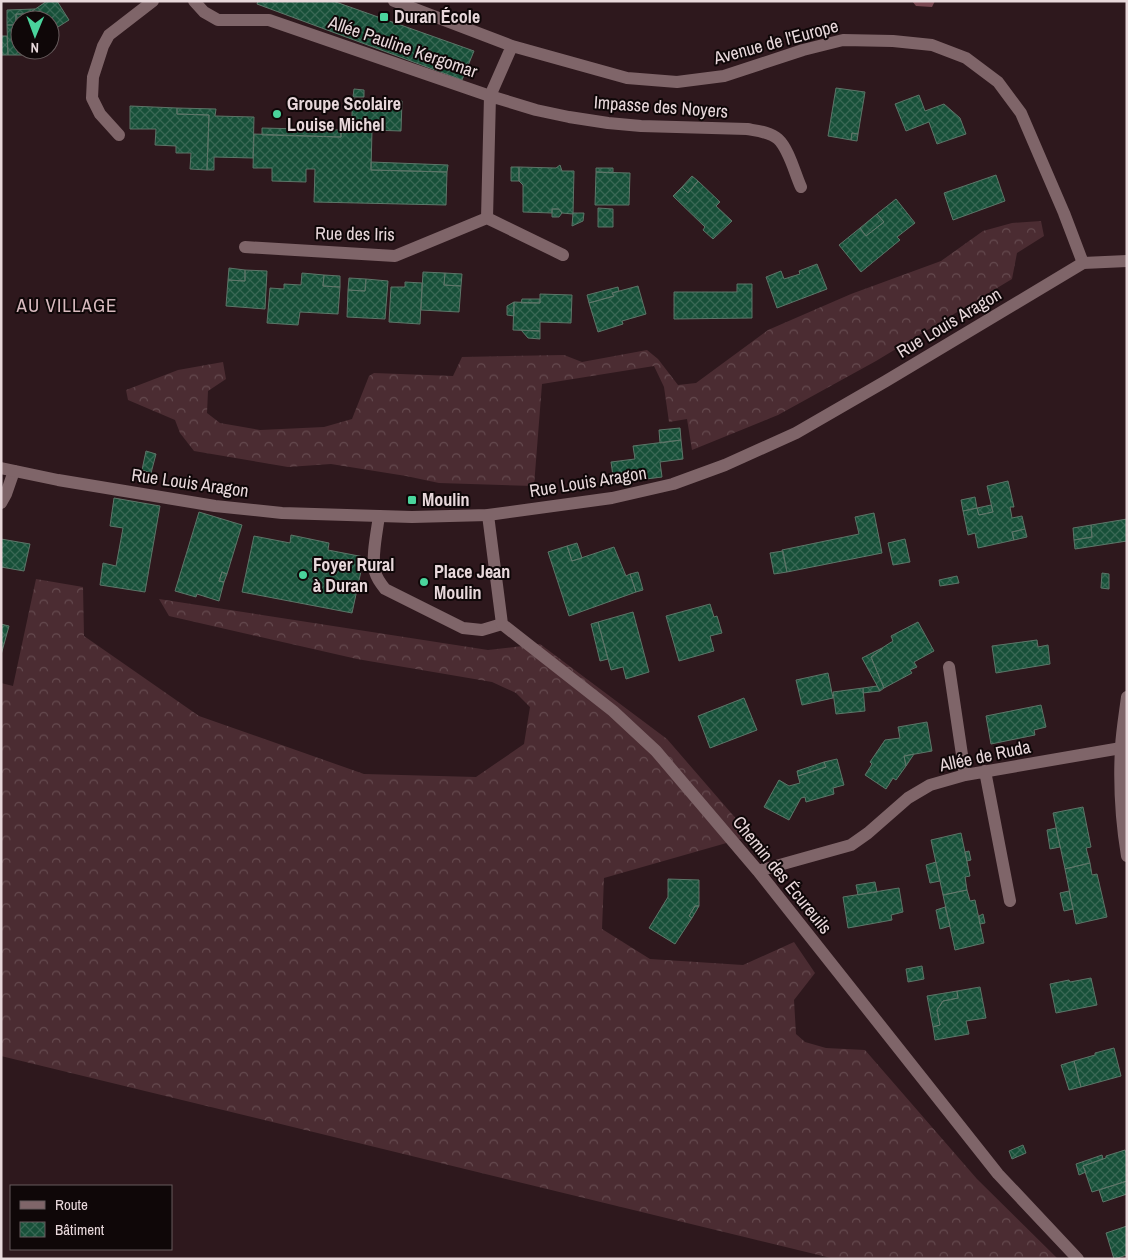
<svg xmlns="http://www.w3.org/2000/svg" width="1128" height="1260" font-family="'Archivo Narrow',sans-serif">
	<style>
		.forest { fill: url(#forest-crowns) }
		.water { fill: #784650 }
		.building { fill: url(#building-cross-hatch); stroke: #5c7568 }
		.lines { fill: none; stroke-linecap: round; stroke-linejoin: round }
		.service { stroke: #7f6569; stroke-width: 12 }
		.minor { stroke: #7f6569; stroke-width: 12 }
		.tertiary { stroke: #7f6569; stroke-width: 12 }
		.poi-dot { fill: #4ad49c; stroke: #0f0708; stroke-width: 2 }
		.labels { text-anchor: middle; stroke-width: 4; stroke-linejoin: round; paint-order: stroke }
		.poi-label { font-size: 18px; font-weight: bold; fill: #e8d8db; stroke: #0f0708; text-anchor: start }
		.street-label { font-size: 18px; fill: #e8d8db; stroke: #0f0708 }
		.neighbourhood-label { font-size: 19px; letter-spacing: 1px; fill: #d7b9be; stroke: #0f0708 }
	</style>
	<defs>
		<pattern id="forest-crowns" width="20" height="18" patternUnits="userSpaceOnUse" patternTransform="scale(1.25)"><rect width="20" height="18" fill="#4b2c32"/><path d="M2 6a3 3 0 1 1 6 0M12 15a3 3 0 1 1 6 0" fill="none" stroke="#654a4f"/></pattern>
		<pattern id="building-cross-hatch" width="8" height="8" patternUnits="userSpaceOnUse" patternTransform="scale(1.25)"><rect width="8" height="8" fill="#175039"/><path d="M0 0l8 8M0 8l8-8" fill="none" stroke="#396855"/></pattern>
	</defs>
	<rect width="100%" height="100%" fill="#2e181d"/>
	<path class="forest" d="M1041 221 1044 236 1017 253 1012 279 876 361 778 415 692 450 687 419 669 422 664 387 654 366 542 384 534 486 439 483 406 476 331 464 288 467 194 451 180 433 175 420 128 400 126 390 178 370 223 362 226 379 208 391 207 413 220 423 260 430 324 427 352 419 369 376 374 373 453 376 462 357 564 355 582 362 647 350 658 359 678 385 696 383 768 330 851 294 941 261 983 231 1012 223Z
		M36 579 83 587 84 636 199 716 364 774 476 777 524 744 530 707 516 693 492 682 357 659 169 616 159 599 488 650 540 644 667 739 751 836 604 878 602 929 650 959 743 965 794 942 815 973 794 1000 796 1034 805 1042 826 1048 865 1050 977 1179 1058 1259H835L1 1056V683L13 686Z"/>
	<path class="water" d="M912 1H935L932 7 916 6Z"/>
	<path class="building" d="M47 1H57L69 20 50 32V20H20V50H28V55H8L7 25H16V14H28Z
		M258 1H333L474 51 462 80 257 4Z
		M35 9 28 14H16V25H7V10Z
		M1 36H7L8 55H1Z
		M28 50H47L40 54 28 55Z
		M836 88 865 92 858 134 852 133 851 140 828 136Z
		M354 89 364 90V97H353Z
		M919 95 925 111 944 104 960 118 966 134 937 144 929 122 906 131 895 104Z
		M352 99 369 100V107H379V100L402 101 401 131 372 130 371 170 447 172 446 205 314 202 315 169H306V182L272 181V168H253L254 134 341 137V122H352Z
		M130 106 177 108V114L209 115 207 170 190 169 191 153H176V146L155 145 156 129H130Z
		M177 108 216 109 215 116 254 117 253 158 214 157V170H207L209 115 177 114Z
		M262 128 341 130V137L262 135Z
		M852 133 858 134 857 141 851 140Z
		M371 162 448 165 447 172 371 170Z
		M560 165 562 171H574L573 214 562 213 559 209H552V213L523 212V185L519 181V167L556 168Z
		M511 167H519V181H511Z
		M596 168H613V173L596 172Z
		M596 172 630 173 629 205H595Z
		M996 175 1005 201 953 220 944 193Z
		M692 176 698 181 688 193 682 187Z
		M698 181 720 202 716 206 732 221 713 239 703 230 705 227 673 196 682 187 688 193Z
		M896 199 915 223 897 237 900 240 861 272 839 245 860 228 866 236 884 222 877 214Z
		M598 208 613 209V227H598Z
		M552 209H559L562 213 559 217H552Z
		M573 213H584L583 221 572 226Z
		M877 214 884 222 866 236 860 228Z
		M817 264 827 289 777 308 766 277 781 271 784 279 800 274 799 271Z
		M229 268 245 270V281L228 280Z
		M245 270 267 271 265 309 226 306 228 280 245 281Z
		M423 272 445 273 444 285 461 286 459 312 421 310Z
		M302 273 324 275 323 286 340 287 338 314 300 312 298 325 267 323 270 288 284 289V284L301 285Z
		M445 273 462 274 461 286 444 285Z
		M324 275 340 276V287L323 286Z
		M349 278 366 279 365 291 348 290Z
		M366 279 388 281 385 319 347 317 348 290 365 291Z
		M405 282 422 283 420 324 389 322 391 287H405Z
		M737 284H752V318L674 319V292H737Z
		M638 286 646 314 622 321 623 324 598 332 589 303 614 296 612 293Z
		M618 287 619 291 612 293 614 296 589 303 587 295Z
		M540 294 572 295 571 323 540 322V331L513 330 514 302 540 303Z
		M522 299H540V303H521Z
		M514 302V316L507 315V306Z
		M521 330 540 331V339L528 338Z
		M680 428 681 440 660 443 659 430Z
		M681 440 683 459 660 462 662 477 614 483 611 462 635 459 633 446Z
		M146 451 156 454 151 473 142 470Z
		M1008 481 1014 507H1010L1012 518 1022 516 1025 529 1012 532 1014 540 978 548 975 533 968 535 963 511 977 508 979 515 993 512 987 486Z
		M975 497 977 508 963 511 961 500Z
		M114 498 160 506 145 592 100 585 103 563 116 566 123 528 110 526Z
		M991 505 993 512 979 515 977 508Z
		M199 512 242 525 227 574 222 572 219 581 224 582 219 601 197 594 196 597 175 591Z
		M874 513 882 553 787 572 782 550 859 534 855 517Z
		M1127 519V541L1075 549 1074 540 1092 537 1091 525Z
		M1091 525 1092 537 1074 540 1073 528Z
		M1025 529 1027 537 1014 540 1012 532Z
		M291 535 329 543 328 550 364 557 352 613 242 592 254 536 290 543Z
		M1 539 30 544 24 571 1 567Z
		M905 539 910 562 893 565 888 543Z
		M577 543 582 558 572 561 567 546Z
		M567 546 572 561 614 547 626 576 630 574 636 592 569 616 548 552Z
		M783 551 787 572 774 574 770 553Z
		M222 572 227 574 224 582 219 581Z
		M638 572 643 590 636 592 630 574Z
		M1102 573 1109 574V589L1101 588Z
		M957 576 959 583 940 586 939 580Z
		M710 604 714 617 717 616 722 633 710 636 714 651 679 661 666 616Z
		M633 612 649 672 626 679 623 667 611 670 598 622Z
		M598 622 608 659 600 661 591 624Z
		M918 622 934 651 914 662 917 667 910 670 912 673 884 688 871 657 882 649V648L893 641 891 636Z
		M1 624 9 626 1 655Z
		M1037 640 1038 647 1048 645 1050 664 996 673 992 646Z
		M882 648V649L871 657 884 688 880 691 862 658Z
		M828 673 833 698 802 705 796 680Z
		M877 686 880 691 863 693V688Z
		M863 688 865 711 836 714 833 692Z
		M744 698 757 730 710 748 698 716Z
		M1041 705 1046 727 1034 730 1035 735 991 744 986 716Z
		M927 722 932 751 904 756 906 766 896 780 893 778 886 789 865 775 872 764 870 762 885 740 900 738 898 727Z
		M914 754 906 766 904 756Z
		M837 759 844 785 833 788 834 794 806 802 805 797 801 798 789 820 764 807 779 780 789 786 800 783 798 776 826 767 824 762Z
		M824 762 826 767 798 776 797 771Z
		M1083 807 1091 847 1086 848 1090 863 1065 869 1053 813Z
		M1056 828 1060 847 1050 849 1047 830Z
		M961 833 970 876 965 877 967 890 943 895 931 840Z
		M969 851 971 860 967 861 965 852Z
		M936 862 940 881 930 883 926 865Z
		M1090 863 1092 875 1097 874 1107 917 1076 924 1065 869Z
		M668 879 699 880V906H695L689 916 692 918 675 944 649 928 668 897Z
		M875 882 877 892 858 895 856 885Z
		M899 888 903 912 891 915 892 920 848 928 843 897Z
		M967 890 970 901 975 900 984 943 955 950 943 895Z
		M1069 891 1073 909 1064 911 1060 893Z
		M695 906H699L692 918 689 916Z
		M945 907 950 926 940 929 936 910Z
		M983 914 985 923 980 924 979 916Z
		M922 966 924 979 908 982 906 969Z
		M1091 978 1097 1005 1056 1013 1050 984 1069 980 1070 982Z
		M980 987 986 1018 966 1021 969 1034 935 1040 933 1027 940 1025 937 1010 943 1001 958 998 957 991Z
		M957 991 958 998 943 1001 937 1010 940 1025 933 1027 927 996Z
		M1114 1048 1121 1076 1081 1087 1074 1061 1095 1055V1053Z
		M1074 1061 1081 1087 1069 1090 1061 1065Z
		M1023 1145 1026 1153 1012 1159 1009 1151Z
		M1125 1150 1127 1155V1181L1092 1192 1083 1166 1106 1158V1156Z
		M1102 1155 1103 1159 1083 1166 1086 1172 1079 1175 1076 1164Z
		M1127 1181V1194L1103 1202 1099 1190Z
		M1127 1226V1255L1114 1259 1106 1233Z"/>
	<g class="lines">
		<path class="service" d="M379 516C377 531 371 559 375 572 377 579 381 584 385 589L463 628 482 630 502 624"/>
		<path class="minor" d="M194 1 204 12 218 20H269L490 96 536 110 569 117 608 123 641 126 747 129C758 131 770 132 778 139 789 149 795 174 801 187
			M394 1 512 46 627 78 677 82 724 76 803 50 843 40 893 41 932 45 966 58 998 82 1021 113 1064 213 1083 263
			M119 135 100 114 92 98 93 77 103 46 109 35 153 1
			M487 218 490 96 512 46
			M487 218 563 255
			M245 247 395 256 487 218
			M1 503 6 494 14 471
			M488 515 502 624 613 711 656 751 758 871 998 1174 1078 1259
			M949 667 965 775
			M985 771 1010 901
			M758 871 851 845 868 833 908 798 930 785 965 775 1121 748"/>
		<path class="tertiary" d="M1 468 58 480 215 506 282 513 412 517 488 515 612 498 673 484 725 465 796 433 886 381 1083 263 1127 261
			M1127 697C1125 713 1122 730 1121 747 1119 783 1121 820 1127 856"/>
	</g>
	<g class="poi-dot">
		<rect x="379" y="12" width="10" height="10" rx="2.5"/>
		<circle cx="277" cy="114" r="5"/>
		<rect x="407" y="495" width="10" height="10" rx="2.5"/>
		<circle cx="303" cy="575" r="5"/>
		<circle cx="424" cy="582" r="5"/>
	</g>
	<g class="labels">
		<g class="poi-label">
			<text x="394" y="23">Duran École</text>
			<text x="287" y="110">Groupe Scolaire<tspan x="287" dy="21">Louise Michel</tspan></text>
			<text x="422" y="506">Moulin</text>
			<text x="313" y="571">Foyer Rural<tspan x="313" dy="21">à Duran</tspan></text>
			<text x="434" y="578">Place Jean<tspan x="434" dy="21">Moulin</tspan></text>
		</g>
		<g class="street-label">
			<text transform="translate(776 42) rotate(-15)" y="6">Avenue de l'Europe</text>
			<text transform="translate(403 47) rotate(19)" y="6">Allée Pauline Kergomar</text>
			<text transform="translate(661 107) rotate(4)" y="6">Impasse des Noyers</text>
			<text transform="translate(355 234) rotate(1)" y="6">Rue des Iris</text>
			<text transform="translate(949 323) rotate(-31)" y="6">Rue Louis Aragon</text>
			<text transform="translate(588 482) rotate(-9)" y="6">Rue Louis Aragon</text>
			<text transform="translate(190 483) rotate(8)" y="6">Rue Louis Aragon</text>
			<text transform="translate(985 756) rotate(-12)" y="6">Allée de Ruda</text>
			<text transform="translate(782 875) rotate(51)" y="6">Chemin des Écureuils</text>
		</g>
		<g class="neighbourhood-label">
			<text x="67" y="312">AU VILLAGE</text>
		</g>
	</g>
	<rect width="1128" height="1260" fill="none" stroke="#e8d8db" stroke-width="5"/>
	<rect x="10" y="1185" width="162" height="65" fill="#0f0708" stroke="#665b5c"/>
	<rect x="20" y="1201" width="25" height="8" fill="#7f6569" stroke="#665b5c"/>
	<text x="55" y="1210" font-size="15" fill="#e8d8db">Route</text>
	<rect x="20" y="1222" width="25" height="15" fill="url(#building-cross-hatch)" stroke="#665b5c"/>
	<text x="55" y="1235" font-size="15" fill="#e8d8db">Bâtiment</text>
	<g transform="translate(35 35) rotate(181)"><circle r="24" fill="#0f0708" stroke="#665b5c"/>
	<path d="M0-4L9 19L0 12L-9 19Z" fill="#4ad49c"/>
	<text y="-8" font-size="14" font-weight="bold" text-anchor="middle" fill="#e8d8db">N</text>
	</g>
</svg>
